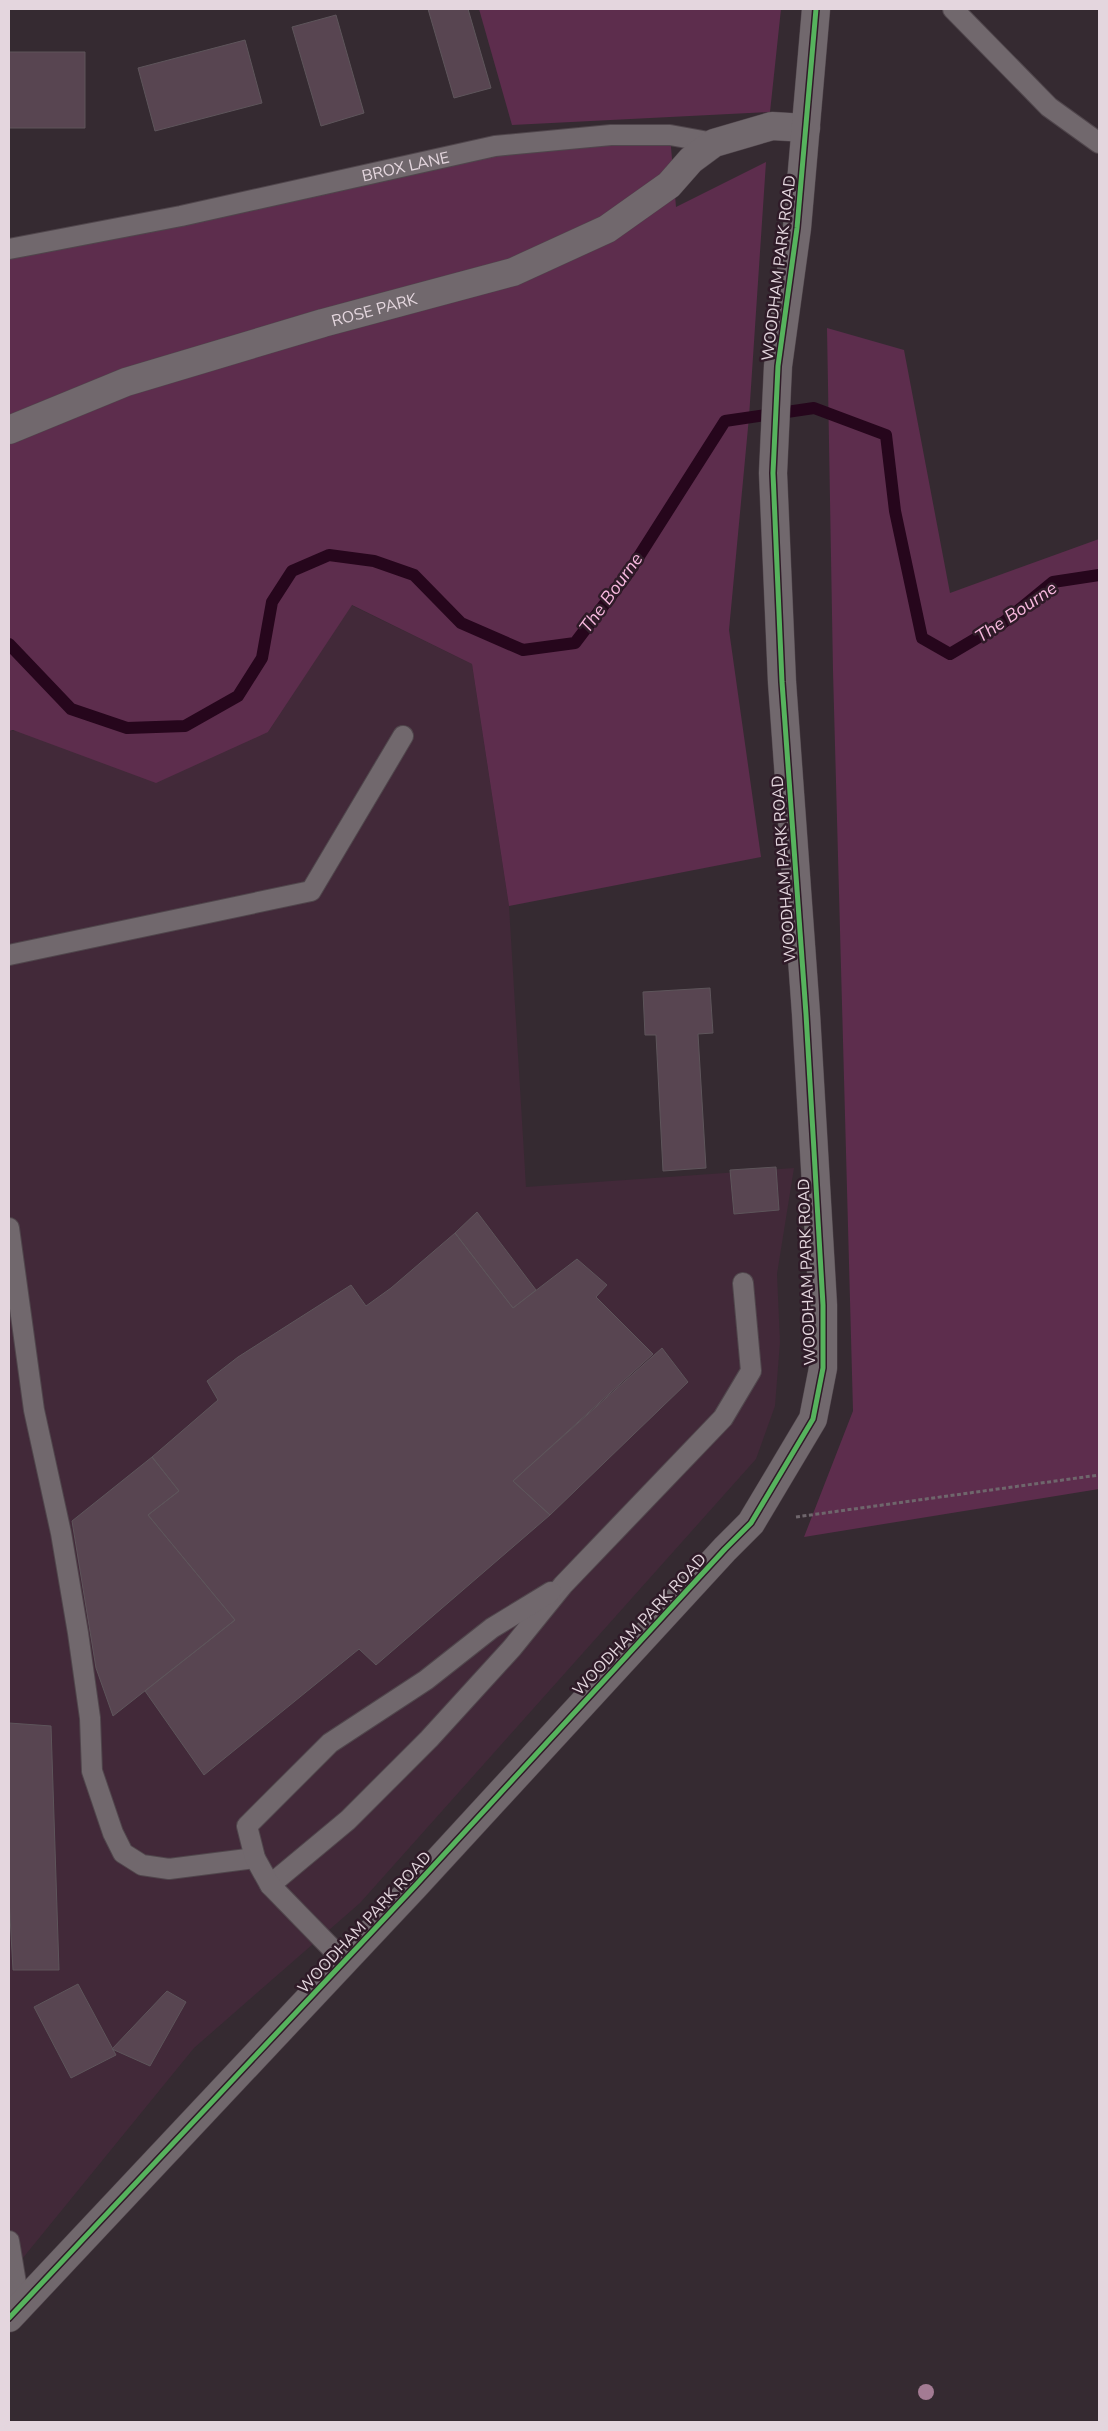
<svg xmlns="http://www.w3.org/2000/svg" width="1108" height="2431" font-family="'Nunito Sans',sans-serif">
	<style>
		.built { fill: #422939 }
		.green { fill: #5d2d4d }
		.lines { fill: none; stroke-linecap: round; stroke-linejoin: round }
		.stream { stroke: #26061c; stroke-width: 12 }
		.building { fill: #584551; stroke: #5e555b }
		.service-casing { stroke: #50464c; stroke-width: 22 }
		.minor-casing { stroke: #50464c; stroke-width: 29 }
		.tertiary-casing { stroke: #50464c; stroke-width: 29 }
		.path { stroke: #6f666c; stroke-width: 3; stroke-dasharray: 4 2.5; stroke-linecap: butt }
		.service { stroke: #71686d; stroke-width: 20 }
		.minor { stroke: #71686d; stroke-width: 28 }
		.tertiary { stroke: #71686d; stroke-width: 28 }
		.cycleway-casing { stroke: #2f1b28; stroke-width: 8 }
		.cycleway { stroke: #56b35d; stroke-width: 5 }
		.tree { fill: #a37b93 }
		.labels { text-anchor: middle; stroke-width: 5; stroke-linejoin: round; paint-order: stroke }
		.street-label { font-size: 16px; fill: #e4d6de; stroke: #2f1b28 }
		.water-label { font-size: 18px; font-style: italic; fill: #f7b8de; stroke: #2f1b28 }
	</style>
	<rect width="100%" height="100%" fill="#352a31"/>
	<path class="built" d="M351 605 472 664 509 906 526 1187 794 1168 777 1274 780 1342 775 1406 756 1459 360 1903 194 2048 9 2275V731L268 732Z"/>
	<path class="green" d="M479 9H781L770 112 512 125Z
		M670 135 676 207 766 162 749 417 729 630 761 857 509 906 472 664 352 605 268 732 156 783 13 730 9 731V248L495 146Z
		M827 328 904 350 950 593 1099 539V1489L804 1537 853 1411 833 671Z"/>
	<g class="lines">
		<path class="stream" d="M9 644 71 709 127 728 185 726 238 696 262 658 272 602 292 571 329 555 374 561 414 575 461 623 523 650 575 643 629 572 725 421 814 408 886 435 895 511 922 638 950 654 1004 622 1053 582 1099 575"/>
	</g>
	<path class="building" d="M428 9H468L491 88 454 98Z
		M336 15 364 113 321 126 292 27Z
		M245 40 262 103 155 131 138 68Z
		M9 52H85V128H9Z
		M710 988 713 1033 698 1034 706 1168 663 1171 656 1035H645L643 992Z
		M776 1167 779 1210 734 1214 730 1170Z
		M477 1212 536 1290 513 1308 455 1233Z
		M455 1233 513 1308 577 1259 607 1285 596 1297 653 1354 513 1481 550 1515 376 1665 359 1649 204 1775 145 1691 235 1620 148 1515 179 1491 152 1457 218 1400 207 1381 238 1357 351 1285 366 1306 391 1288Z
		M662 1348 688 1382 550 1515 513 1481Z
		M152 1457 179 1491 148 1515 235 1620 113 1716 96 1668 72 1521Z
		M9 1723 51 1726 59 1970H13L9 1898Z
		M78 1984 116 2055 71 2078 34 2007Z
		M167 1991 186 2002 150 2066 112 2049Z"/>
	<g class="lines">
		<defs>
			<g id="service">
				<path d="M953 9 1049 107 1099 143"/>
				<path id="s1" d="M9 249 181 216 495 146 611 135H670L714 143"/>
				<path d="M9 955 311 891 403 736"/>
				<path d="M9 1228 34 1410 61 1533 78 1633 90 1718 92 1771 113 1833 123 1853 142 1865 169 1869 255 1858"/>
				<path d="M270 1885 348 1820 429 1739 512 1648 563 1585 723 1418 751 1371 743 1283"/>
				<path d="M344 1961 270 1885 255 1858 247 1826 330 1743 426 1680 492 1628 551 1592"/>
				<path d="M9 2241 20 2307"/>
			</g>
			<g id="minor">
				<path id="s2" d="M9 430 126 382 323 323 513 272 607 229 669 185 691 160 714 143 772 126 806 128"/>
			</g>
			<path id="tertiary" d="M9 2318 414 1887 725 1549 751 1523 813 1419 823 1368V1305L806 1014 782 682 773 473 778 366 797 228 816 9"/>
		</defs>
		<use href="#service" class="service-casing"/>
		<use href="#minor" class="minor-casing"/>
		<use href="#tertiary" class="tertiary-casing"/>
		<path class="path" d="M796 1517 1099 1475"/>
		<use href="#service" class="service"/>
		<use href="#minor" class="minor"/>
		<use href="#tertiary" class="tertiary"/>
		<defs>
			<path id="cycleway" d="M9 2318 414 1887 725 1549 751 1523 813 1419 823 1368V1305L806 1014 782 682 773 473 778 366 797 228 816 9"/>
		</defs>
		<use href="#cycleway" class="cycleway-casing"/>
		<use href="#cycleway" class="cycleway"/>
	</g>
	<circle class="tree" cx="926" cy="2392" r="8"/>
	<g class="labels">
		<g class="street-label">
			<text dy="6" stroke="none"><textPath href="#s1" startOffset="405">BROX LANE</textPath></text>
			<text transform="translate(778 268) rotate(-83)" y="6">WOODHAM PARK ROAD</text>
			<text dy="6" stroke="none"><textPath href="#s2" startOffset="385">ROSE PARK</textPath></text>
			<text transform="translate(783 869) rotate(-94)" y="6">WOODHAM PARK ROAD</text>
			<text transform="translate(806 1272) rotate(-92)" y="6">WOODHAM PARK ROAD</text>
			<text transform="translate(639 1624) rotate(-47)" y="6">WOODHAM PARK ROAD</text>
			<text transform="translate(364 1922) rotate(-47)" y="6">WOODHAM PARK ROAD</text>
		</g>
		<g class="water-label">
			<text transform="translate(611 593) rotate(-54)" y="6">The Bourne</text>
			<text transform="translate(1016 612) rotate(-34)" y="6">The Bourne</text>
		</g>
	</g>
	<rect width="1108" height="2431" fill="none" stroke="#e4d6de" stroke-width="20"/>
</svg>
